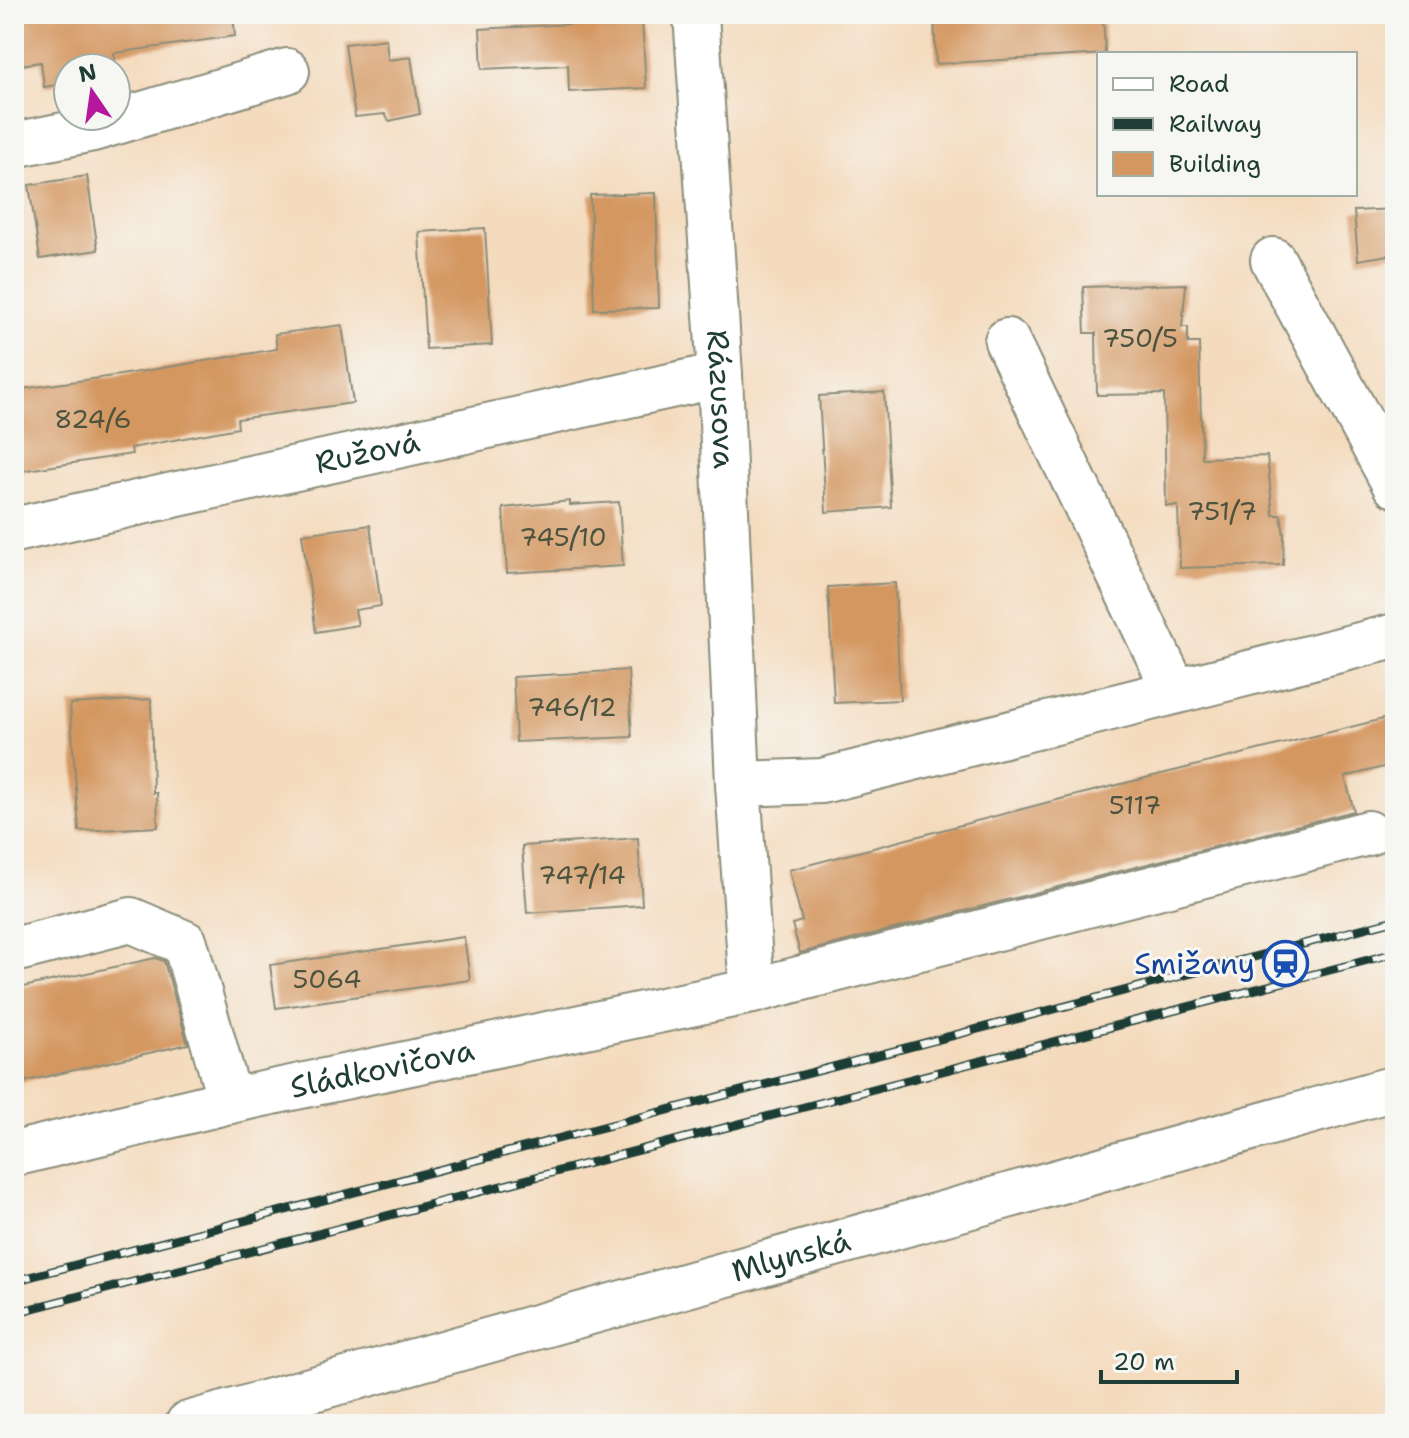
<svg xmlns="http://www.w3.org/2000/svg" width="1409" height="1438" font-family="'Shantell Sans',sans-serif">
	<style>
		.building { fill: #d49760 }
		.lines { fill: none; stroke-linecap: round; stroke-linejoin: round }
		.minor-casing { stroke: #8a8c79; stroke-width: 48 }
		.minor { stroke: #fff; stroke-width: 44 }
		.rail-casing { stroke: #1f3d34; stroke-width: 9 }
		.rail { stroke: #f6f6f2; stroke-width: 6; stroke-dasharray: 18; stroke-linecap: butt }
		.labels { text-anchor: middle; stroke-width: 6; stroke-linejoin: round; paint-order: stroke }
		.number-label { font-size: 26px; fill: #4c543f }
		.street-label { font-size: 30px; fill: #1f3d34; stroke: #f6f6f2 }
		.transit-label { font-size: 30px; fill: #164399; stroke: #f6f6f2; text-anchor: end }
	</style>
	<rect width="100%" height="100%" fill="#f6f6f2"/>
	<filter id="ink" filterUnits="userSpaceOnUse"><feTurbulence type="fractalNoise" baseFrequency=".0125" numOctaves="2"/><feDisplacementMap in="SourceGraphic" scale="16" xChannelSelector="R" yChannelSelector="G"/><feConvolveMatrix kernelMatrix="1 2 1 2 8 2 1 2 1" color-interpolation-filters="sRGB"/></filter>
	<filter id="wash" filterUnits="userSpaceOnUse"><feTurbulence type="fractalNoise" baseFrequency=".006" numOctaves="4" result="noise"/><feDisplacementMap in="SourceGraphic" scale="32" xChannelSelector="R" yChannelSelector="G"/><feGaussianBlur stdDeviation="1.8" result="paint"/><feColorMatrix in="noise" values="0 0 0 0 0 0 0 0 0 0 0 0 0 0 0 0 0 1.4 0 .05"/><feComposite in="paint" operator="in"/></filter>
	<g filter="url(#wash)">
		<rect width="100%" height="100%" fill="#f4dbbe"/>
		<g id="blocks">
			<path class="building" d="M14 14H233L235 36 114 53 117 76 116 68H68V83L44 87 41 62 14 66Z
				M1027 14H1103L1105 54 936 64 934 19Z
				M642 20 646 88 569 92 568 65 482 69 480 29Z
				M386 39 388 60 411 57 420 114 389 121 385 114 355 117 345 44Z
				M87 176 98 250 40 259 29 185Z
				M656 193 659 308 594 309 590 195Z
				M1395 209V254L1358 260 1354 211Z
				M485 228 492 345 426 349 419 232Z
				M1186 284 1182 327H1188V343H1199L1202 458 1267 456 1273 515H1281L1284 535 1283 565 1180 568 1178 506H1166L1164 394 1097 395 1096 333H1085L1083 287Z
				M342 325 353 403 237 419 238 428 131 448 132 454 14 472V390L120 375 277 349 275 334Z
				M884 392 891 507 826 512 819 396Z
				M570 501V505L619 502 623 566 507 573 503 508Z
				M370 525 381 606 355 610 358 625 316 632 302 534Z
				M895 583 900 700 834 703 828 587Z
				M628 670 632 737 516 742 513 677Z
				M151 699 153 793H157L158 827 79 831 70 704Z
				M1395 716V764L1345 777 1354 811 800 953 792 924 802 921 789 870 1053 801Z
				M638 838 642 905 527 913 522 846Z
				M464 937 470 980 276 1008 270 965Z
				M155 958 164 961 188 1044 14 1084V989Z"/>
		</g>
	</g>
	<g filter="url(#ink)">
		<use href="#blocks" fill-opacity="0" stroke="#8a8c79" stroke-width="2"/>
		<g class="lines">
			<defs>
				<g id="minor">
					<path id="s1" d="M696 14 720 375 738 784"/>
					<path d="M14 145 93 129 287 71"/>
					<path d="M1273 260 1395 485"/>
					<path d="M1007 341 1175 691"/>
					<path id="s2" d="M14 530 720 375"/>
					<path d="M14 950 131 920 185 943 230 1101"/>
					<path d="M752 991 738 784 822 781 1395 636"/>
					<path id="s3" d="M14 1154 230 1101 752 991 1368 833"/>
					<path id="s4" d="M188 1424 1395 1088"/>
				</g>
			</defs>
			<use href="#minor" class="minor-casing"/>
			<use href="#minor" class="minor"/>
			<defs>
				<path id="rail" d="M14 1281 1395 920
					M14 1313 1395 953"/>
			</defs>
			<use href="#rail" class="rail-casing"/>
			<use href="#rail" class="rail"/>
		</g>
	</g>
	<defs>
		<symbol id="station-ring" viewBox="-11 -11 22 22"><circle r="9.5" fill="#f6f6f2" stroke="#1a4fb4" stroke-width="1.5"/><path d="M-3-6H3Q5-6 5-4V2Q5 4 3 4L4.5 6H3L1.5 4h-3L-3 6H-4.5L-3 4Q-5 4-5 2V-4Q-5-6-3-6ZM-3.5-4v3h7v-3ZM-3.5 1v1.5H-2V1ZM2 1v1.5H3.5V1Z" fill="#1a4fb4"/></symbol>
	</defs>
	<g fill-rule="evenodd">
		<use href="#station-ring" x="1260" y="938" width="51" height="51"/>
	</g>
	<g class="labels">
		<g class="number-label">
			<text x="1140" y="347">750/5</text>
			<text x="93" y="428">824/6</text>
			<text x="1222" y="520">751/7</text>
			<text x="563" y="546">745/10</text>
			<text x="572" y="716">746/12</text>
			<text x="1135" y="814">5117</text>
			<text x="582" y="884">747/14</text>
			<text x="327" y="988">5064</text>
		</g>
		<g class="street-label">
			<text dy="10" stroke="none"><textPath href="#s1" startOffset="386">Rázusova</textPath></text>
			<text dy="10" stroke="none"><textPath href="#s2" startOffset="362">Ružová</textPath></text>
			<text dy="10" stroke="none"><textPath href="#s3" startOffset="378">Sládkovičova</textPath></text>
			<text dy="10" stroke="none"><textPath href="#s4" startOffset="626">Mlynská</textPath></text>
		</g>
		<g class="transit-label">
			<text x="1255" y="974">Smižany</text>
		</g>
	</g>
	<rect width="1409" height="1438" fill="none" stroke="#f6f6f2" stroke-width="48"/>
	<rect x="1097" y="52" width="260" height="144" fill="#f6f6f2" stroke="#a0aca6" stroke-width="2"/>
	<rect x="1113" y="78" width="40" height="12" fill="#ffffff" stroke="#a0aca6" stroke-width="2"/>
	<text x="1169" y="92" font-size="24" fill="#1f3d34">Road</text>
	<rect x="1113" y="118" width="40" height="12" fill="#1f3d34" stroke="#a0aca6" stroke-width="2"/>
	<text x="1169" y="132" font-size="24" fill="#1f3d34">Railway</text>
	<rect x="1113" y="152" width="40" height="24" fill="#d49760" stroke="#a0aca6" stroke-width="2"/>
	<text x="1169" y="172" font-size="24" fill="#1f3d34">Building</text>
	<g transform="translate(92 92) rotate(347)"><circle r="38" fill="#f6f6f2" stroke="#a0aca6" stroke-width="2"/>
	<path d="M0-6L14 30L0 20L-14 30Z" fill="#b5179e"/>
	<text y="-12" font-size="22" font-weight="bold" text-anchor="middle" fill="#1f3d34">N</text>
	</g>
	<path d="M1101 1370v12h136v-12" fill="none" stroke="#1f3d34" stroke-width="4"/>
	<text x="1113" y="1370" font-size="24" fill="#1f3d34" stroke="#f6f6f2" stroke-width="6" paint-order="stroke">20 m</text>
</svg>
